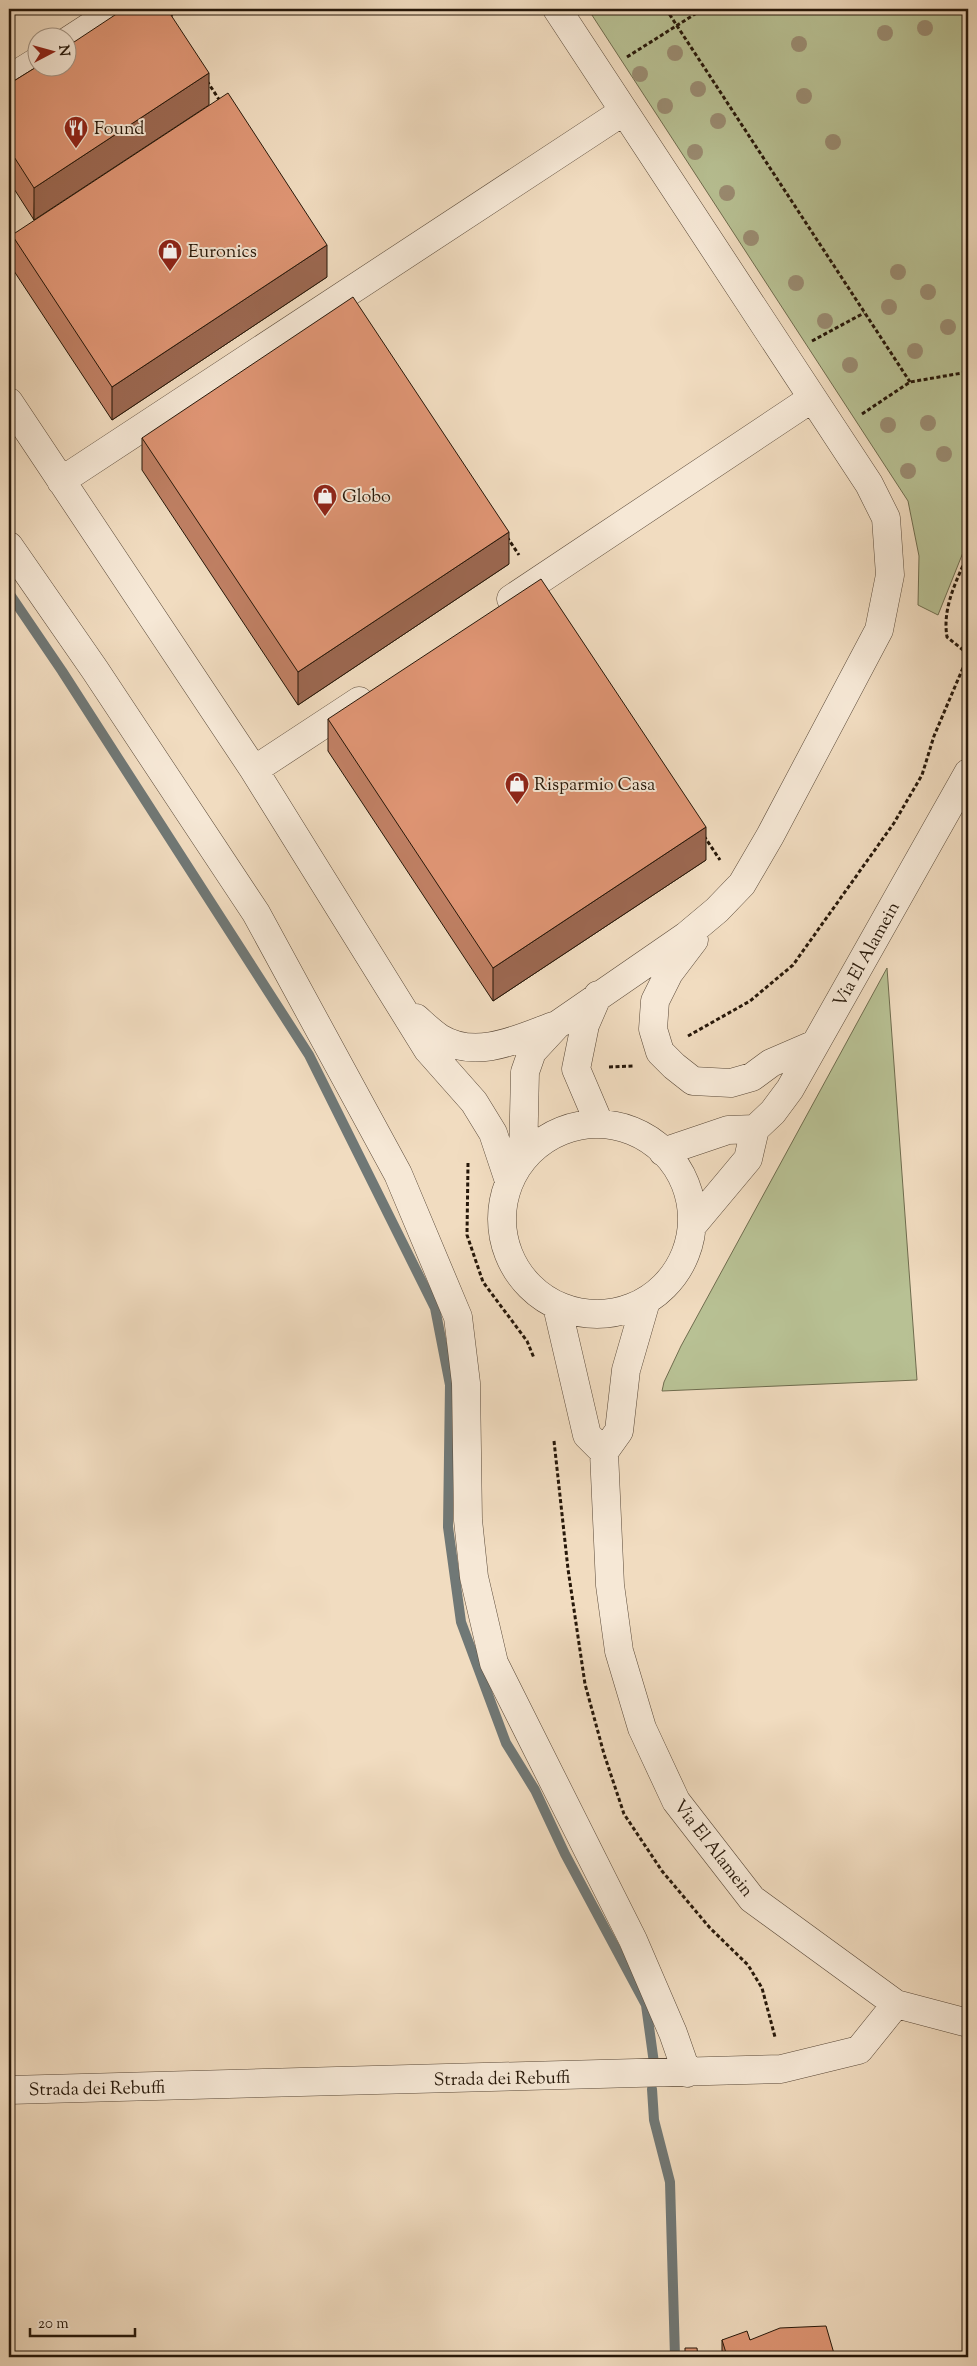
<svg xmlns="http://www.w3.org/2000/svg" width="977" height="2366" font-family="'Sorts Mill Goudy',serif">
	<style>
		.green { fill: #b8c194; stroke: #6f6c4e }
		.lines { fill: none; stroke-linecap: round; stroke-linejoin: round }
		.stream { stroke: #707876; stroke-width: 10 }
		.minor-casing { stroke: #594837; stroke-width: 29 }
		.path { stroke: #261709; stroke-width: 3; stroke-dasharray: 4 2.5; stroke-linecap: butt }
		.minor { stroke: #f6e8d6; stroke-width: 28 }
		.tree { fill: #9a8c72 }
		.wall { fill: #c08064; stroke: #261709 }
		.shaded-wall { fill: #9c6851; stroke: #261709 }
		.building { fill: #df9574; stroke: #261709 }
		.labels { text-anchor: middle; stroke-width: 4; stroke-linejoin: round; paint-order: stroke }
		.poi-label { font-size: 18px; fill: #261709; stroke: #f6e8d6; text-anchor: start }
		.street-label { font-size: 18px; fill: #261709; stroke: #f6e8d6 }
	</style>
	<rect width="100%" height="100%" fill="#f1dcc0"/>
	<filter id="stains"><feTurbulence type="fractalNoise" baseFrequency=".004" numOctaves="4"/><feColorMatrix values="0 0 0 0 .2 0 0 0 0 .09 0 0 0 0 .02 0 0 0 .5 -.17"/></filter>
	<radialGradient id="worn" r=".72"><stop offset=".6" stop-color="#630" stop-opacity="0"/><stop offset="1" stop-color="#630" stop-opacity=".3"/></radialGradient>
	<path class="green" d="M588 9H968V540L938 615 918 605 919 556 908 501Z
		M887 968 917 1380 662 1391 664 1382 681 1346Z"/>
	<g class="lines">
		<path class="stream" d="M9 593 62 671 309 1055 435 1308 450 1385 448 1527 461 1622 506 1743 535 1790 565 1854 646 2005 654 2063
			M652 2089 654 2120 670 2182 675 2357"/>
		<defs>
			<path id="minor" d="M68 41 117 9
				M9 79 38 61
				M9 402 254 770 428 1050 474 1102 493 1133 509 1181
				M61 481 624 111
				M9 546 95 670 256 913 398 1174 458 1317 466 1383 468 1520 474 1577 494 1663 633 1940 673 2033 687 2073
				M511 599 811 399
				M254 770 359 701
				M694 940 669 973 655 1001 653 1029 660 1052 674 1066 693 1081 731 1083 752 1077 771 1063 815 1044
				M598 995 585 1025 576 1069 599 1123
				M416 1018C424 1025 432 1033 440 1038 476 1060 518 1039 553 1026
				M502 1219a95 95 0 1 1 190 0a95 95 0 1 1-190 0Z
				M663 1152 728 1130 755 1129
				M523 1159 525 1072 532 1052 557 1025 686 936 717 910 742 884 770 836 879 630 890 575 886 518 869 484 557 9
				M692 1226 748 1159 755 1129 773 1112 790 1089 968 773
				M646 1301 626 1370 619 1431 604 1452 610 1585 619 1651 642 1728 676 1801 752 1899 896 2004
				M557 1306 587 1435 604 1452
				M9 2090 781 2069 859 2050 896 2004 968 2023"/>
		</defs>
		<use href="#minor" class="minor-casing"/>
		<path class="path" d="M666 9 910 382
			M169 17 181 9
			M627 57 703 9
			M207 81 220 101
			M812 341 864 313
			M862 414 910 382 968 372
			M507 537 519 555
			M968 554C957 580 942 607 947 637L968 654
			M704 836 720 860
			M688 1036 750 1001 793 965 894 823 922 775 934 736 968 656
			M609 1067 633 1066
			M468 1163 467 1235 483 1282 527 1341 534 1358
			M554 1441 568 1569 585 1684 604 1754 624 1814 662 1871 710 1928 748 1965 762 1988 775 2037"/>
		<use href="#minor" class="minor"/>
	</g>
	<g class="tree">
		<circle cx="925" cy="28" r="8"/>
		<circle cx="885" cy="33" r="8"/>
		<circle cx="799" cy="44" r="8"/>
		<circle cx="675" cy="53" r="8"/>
		<circle cx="640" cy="74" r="8"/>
		<circle cx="698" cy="89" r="8"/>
		<circle cx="804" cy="96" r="8"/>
		<circle cx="665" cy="106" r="8"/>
		<circle cx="718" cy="121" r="8"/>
		<circle cx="833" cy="142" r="8"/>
		<circle cx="695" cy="152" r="8"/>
		<circle cx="727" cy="193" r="8"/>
		<circle cx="751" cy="238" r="8"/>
		<circle cx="898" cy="272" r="8"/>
		<circle cx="796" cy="283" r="8"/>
		<circle cx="928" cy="292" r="8"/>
		<circle cx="889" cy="307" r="8"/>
		<circle cx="825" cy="321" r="8"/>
		<circle cx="948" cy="327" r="8"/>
		<circle cx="915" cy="351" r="8"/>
		<circle cx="850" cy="365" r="8"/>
		<circle cx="928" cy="423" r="8"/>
		<circle cx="888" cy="425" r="8"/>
		<circle cx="944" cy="454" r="8"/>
		<circle cx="908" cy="471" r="8"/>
	</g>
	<path class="wall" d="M38 66 34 220 9 181V84Z
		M12 235 327 277 112 420 12 268Z
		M142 438 509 564 298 705 142 470Z
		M328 719 706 860 493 1001 328 751Z
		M722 2340H750L835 2357H722Z"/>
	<path class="shaded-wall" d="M9 9H18L9 15Z
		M209 73V105L34 220V188Z
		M327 245V277L112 420V387Z
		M509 532V564L298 705V672Z
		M706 827V860L493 1001V968Z"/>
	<path class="building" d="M124 9H167L209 73 34 188 9 149V84L38 66V68H68V46Z
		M228 93 327 245 112 387 12 235Z
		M353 297 509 532 298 672 142 438Z
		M541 579 706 827 493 968 328 719Z
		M826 2326 835 2357H723L727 2356 722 2340 747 2331 750 2340 780 2328Z
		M685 2348H697L698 2357H685Z"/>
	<defs>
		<symbol id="restaurant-pin" viewBox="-11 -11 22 30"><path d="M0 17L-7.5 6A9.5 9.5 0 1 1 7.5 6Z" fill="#8f2418" stroke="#f6e8d6"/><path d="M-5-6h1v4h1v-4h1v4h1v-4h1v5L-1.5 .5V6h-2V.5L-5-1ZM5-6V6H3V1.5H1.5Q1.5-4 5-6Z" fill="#fff"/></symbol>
		<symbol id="shop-pin" viewBox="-11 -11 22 30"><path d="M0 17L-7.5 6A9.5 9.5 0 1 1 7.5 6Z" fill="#8f2418" stroke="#f6e8d6"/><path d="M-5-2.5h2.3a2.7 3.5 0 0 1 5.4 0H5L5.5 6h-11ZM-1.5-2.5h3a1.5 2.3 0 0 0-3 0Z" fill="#fff"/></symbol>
	</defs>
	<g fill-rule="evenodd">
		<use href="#restaurant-pin" x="62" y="114" width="28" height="38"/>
		<use href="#shop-pin" x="156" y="237" width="28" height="38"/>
		<use href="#shop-pin" x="311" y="482" width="28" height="38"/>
		<use href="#shop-pin" x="503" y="770" width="28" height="38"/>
	</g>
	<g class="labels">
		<g class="poi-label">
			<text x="94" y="134">Found</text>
			<text x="188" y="257">Euronics</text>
			<text x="342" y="502">Globo</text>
			<text x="534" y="790">Risparmio Casa</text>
		</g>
		<g class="street-label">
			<text transform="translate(866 954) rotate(-61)" y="6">Via El Alamein</text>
			<text transform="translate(714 1848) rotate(52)" y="6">Via El Alamein</text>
			<text transform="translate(502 2078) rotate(-1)" y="6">Strada dei Rebuffi</text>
			<text transform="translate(97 2088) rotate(-1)" y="6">Strada dei Rebuffi</text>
		</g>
	</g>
	<rect width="977" height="2366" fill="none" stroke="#f1dcc0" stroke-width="30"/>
	<rect x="10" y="10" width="957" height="2346" fill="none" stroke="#261709" stroke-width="2.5"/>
	<rect x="15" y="15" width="947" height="2336" fill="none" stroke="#261709"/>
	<g transform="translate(52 52) rotate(84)"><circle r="24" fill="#f6e8d6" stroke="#a39484"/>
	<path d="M0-4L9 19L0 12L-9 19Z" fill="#8f2418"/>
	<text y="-8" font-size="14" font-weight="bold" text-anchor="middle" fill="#261709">N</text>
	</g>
	<path d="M30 2328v8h105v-8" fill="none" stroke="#261709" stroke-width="2.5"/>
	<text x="38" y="2328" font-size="15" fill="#261709" stroke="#f6e8d6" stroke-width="4" paint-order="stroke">20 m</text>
	<rect width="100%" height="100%" filter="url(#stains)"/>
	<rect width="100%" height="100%" fill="url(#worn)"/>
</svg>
